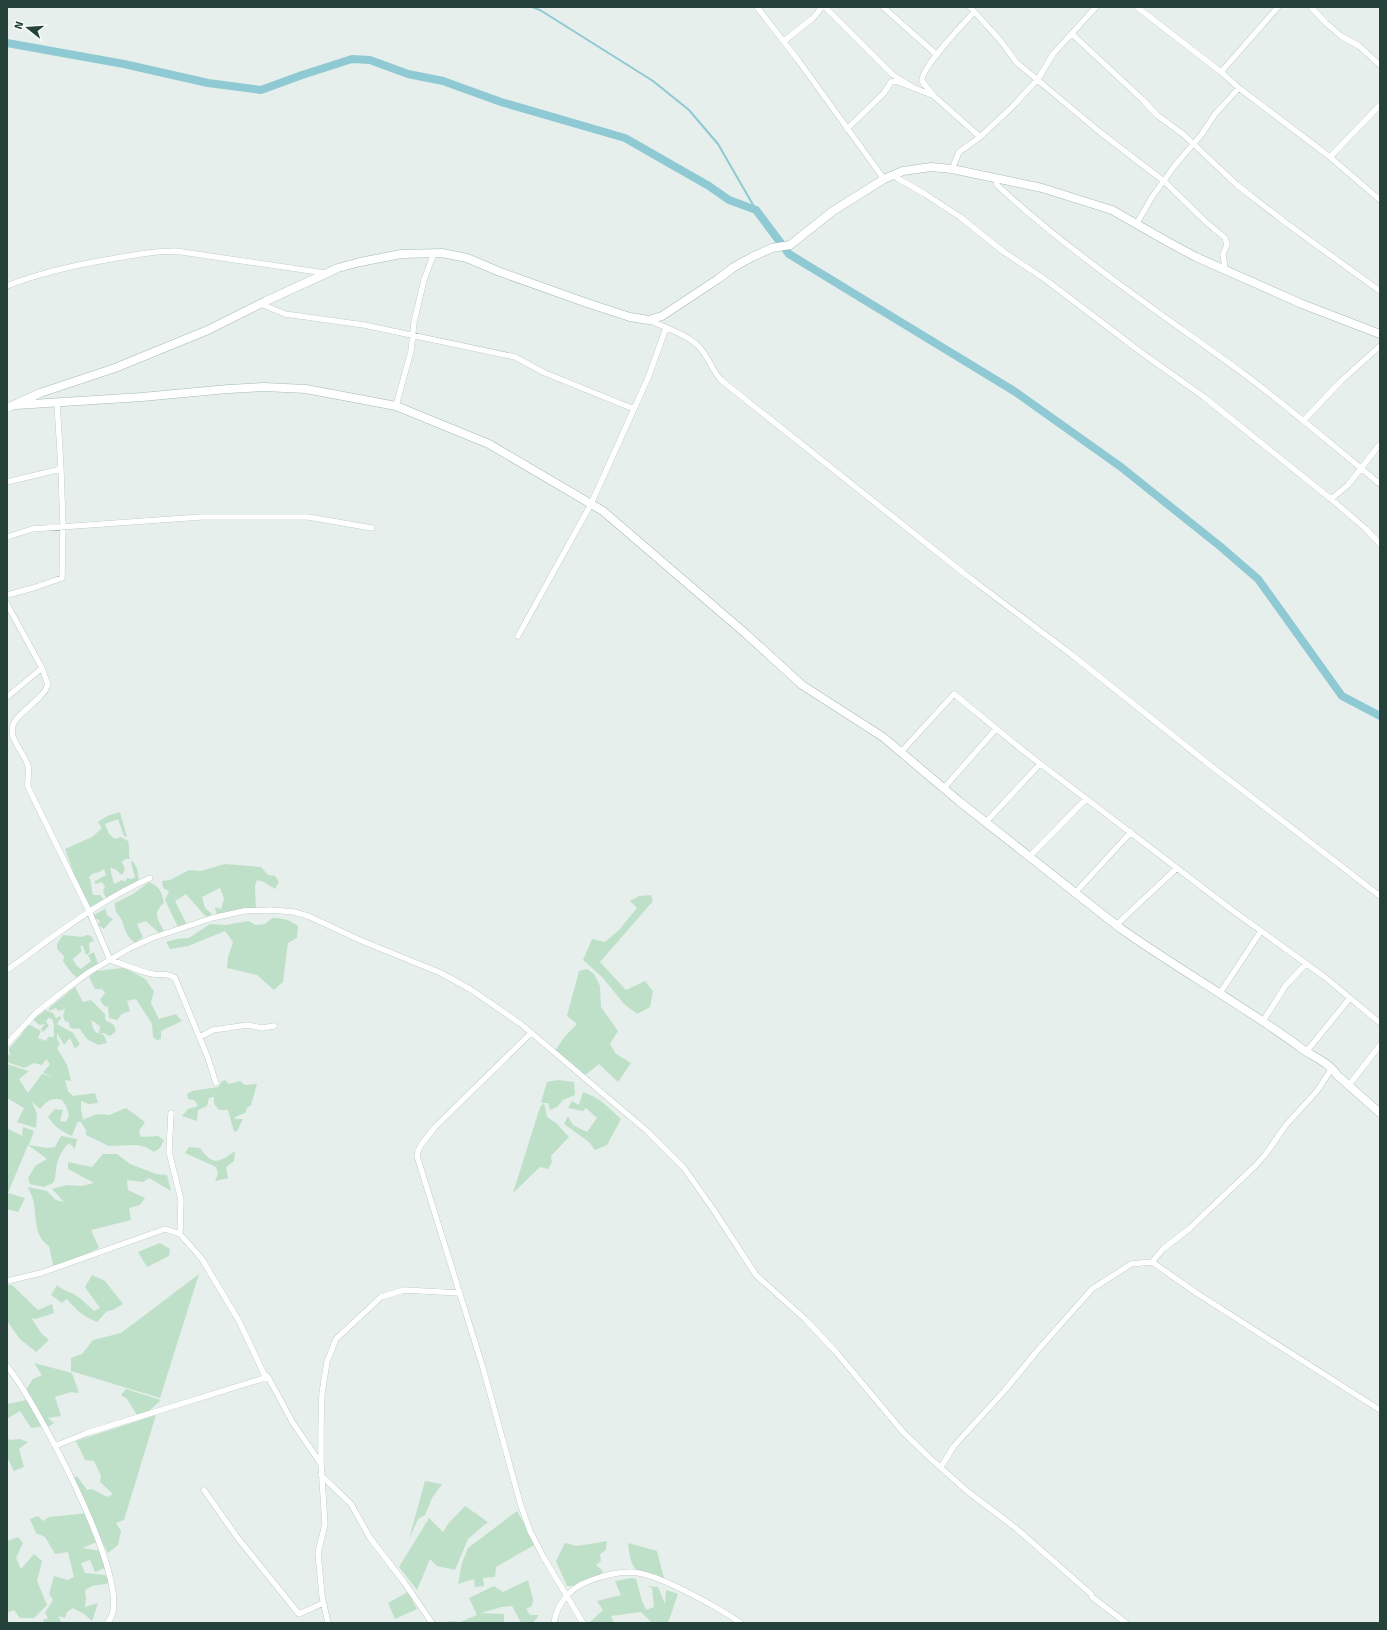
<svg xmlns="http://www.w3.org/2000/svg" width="1387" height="1630" font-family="Signika,sans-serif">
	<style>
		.green { fill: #bfe0c8 }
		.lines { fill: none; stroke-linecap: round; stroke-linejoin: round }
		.stream { stroke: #8ec9d4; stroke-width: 2 }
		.canal { stroke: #8ec9d4; stroke-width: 8 }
		.street-casing { stroke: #a8b8b2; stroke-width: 6 }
		.secondary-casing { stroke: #a4bbb3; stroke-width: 9 }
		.street { stroke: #fff; stroke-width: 5.5 }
		.secondary { stroke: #fff; stroke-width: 8 }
	</style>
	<rect width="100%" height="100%" fill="#e6efeb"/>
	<path class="green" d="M120 812 127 837 124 836 118 819 105 824 109 834 115 839 121 837 128 841C130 847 128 853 130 859H125L122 862 125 869 122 875 115 869 110 868 114 884 122 880 125 882 127 878 132 879 135 877 131 863 132 860 137 868 139 882C129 886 114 889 110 900L105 896 103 891 105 887 102 882 95 884V881L106 875 104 869 97 873H94L89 877C92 883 91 889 93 895H100L106 902 86 909 65 849 92 837 102 828 98 822 107 816Z
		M225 864 261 867 268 875 275 876 279 882 275 889 264 882 257 880 255 886 256 911 217 917 215 907 221 909 224 899 220 888 202 897 205 908 211 913 212 918 205 916 186 894 175 901 186 923 179 929 165 900 169 891 163 888 162 881 170 880 189 870 201 871Z
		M149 882C160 887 162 892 164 903 152 913 158 920 164 931L159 933 146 921 137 924 143 937 135 943C127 937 125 930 122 921 119 913 114 913 115 903L133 894Z
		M651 895 653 901 600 962 626 990 645 981 653 991 650 1007 637 1014 624 1004 603 978 583 960 592 939 605 942 619 930 637 908 630 901 639 896Z
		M105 909 108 916 113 919 104 929 98 925 100 921 95 918 90 920 88 918Z
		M272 918C283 918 290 920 298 926L297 938 288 943 283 982 274 990 257 975 227 968 228 957 233 942 225 931 188 946 170 949 166 942 177 939 189 938 210 924 225 925 249 921 255 925 265 924Z
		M63 935C70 936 77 936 82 937L87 935 91 936 94 941 89 943 90 952 86 955 83 946H80L82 951 73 959 76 965 81 969 91 961 88 955 94 952 98 964 83 981C75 978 68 969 63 961L64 956 57 949V944Z
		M123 968C127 969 143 977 146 980 149 984 150 987 154 991L151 1003 159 1019 176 1014 182 1021 161 1031V1039L157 1040 153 1037 152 1024 136 999 127 1001 130 1011 122 1014 117 1020 109 1018 108 1007 104 1006 100 1000 105 993 102 989H95L89 977 96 971Z
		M587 969 594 974 600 986 601 1007 618 1031 610 1044 616 1054 631 1063 618 1082 599 1064 583 1077 554 1052 566 1035 577 1024 567 1016 579 971Z
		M75 987 83 1002 91 1000 105 1014V1020L114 1025 116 1031 110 1036 104 1033 99 1034 100 1026 91 1020C94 1030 92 1032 104 1035L107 1043 98 1045 87 1039 79 1028 75 1029 70 1028 69 1022 65 1021 63 1016 65 1009 58 1011 56 1008 49 1011V1008Z
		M45 1010 53 1013 56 1018 60 1016 61 1018 57 1024 73 1033 80 1044 75 1049 70 1038 64 1045 57 1033V1039L60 1044 57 1048 67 1065 71 1081 65 1080 68 1091 73 1096 95 1093 98 1103 89 1104 81 1101V1109L83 1119 82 1120 97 1114 109 1115 126 1108 145 1122 139 1131 141 1137 158 1136 164 1140 160 1148 154 1152 146 1147 137 1145 109 1146 92 1138 86 1135V1130L80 1121 77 1123 72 1136C61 1131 55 1127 48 1117L55 1109 63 1110 60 1121 66 1122 69 1115 66 1106 62 1100C51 1097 47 1101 40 1109L32 1102 37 1114 36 1128 17 1122 24 1108 7 1098V1064L29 1071 19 1079 28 1093 42 1074 53 1076 43 1073 50 1064 46 1059 42 1065 34 1063 24 1068 7 1062V1053L10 1056 9 1049 21 1035 27 1025H30L41 1031 38 1038 46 1041 48 1037H54C53 1031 55 1024 52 1019L48 1018 46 1022 49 1026 43 1032 41 1029 45 1024 39 1025 31 1018 32 1013 41 1014Z
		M225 1080 229 1084 240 1081 245 1085 257 1084 251 1105 247 1108 245 1113 235 1117V1119H243L237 1131 234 1132 228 1110H219L214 1104V1097L209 1098 207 1106 198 1110 197 1121 182 1116 188 1109 198 1106 194 1100 188 1099 187 1094 192 1091 218 1087 222 1081Z
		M558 1080 574 1082 575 1095 563 1100 557 1107 550 1110 548 1103H544L547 1117 556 1123 569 1137 551 1156 552 1162 548 1169 540 1167 513 1193 540 1107 544 1103 541 1102 547 1082Z
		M583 1092C599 1097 609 1108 621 1119L607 1145 595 1150 589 1142 564 1124 568 1116 573 1125 587 1132 597 1118 586 1108 583 1111 568 1108 572 1101 579 1105Z
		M23 1127 34 1131 29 1145 47 1148 55 1147 61 1136 77 1139 75 1149 69 1143C63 1148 56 1161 56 1170 55 1175 56 1178 53 1183L44 1187 30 1184 28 1178 35 1166 47 1159 28 1145 8 1193 25 1198 18 1212 7 1209V1128L22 1136Z
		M189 1147 200 1148C213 1166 218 1163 235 1151L234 1161 226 1167 228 1178 215 1181 218 1174 216 1167 185 1153Z
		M103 1154H117L130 1164 156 1174 167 1175 171 1191 149 1178 143 1182 127 1180 128 1190 145 1198 140 1205 129 1208 131 1220 91 1230 99 1248 54 1269 49 1246C33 1236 37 1215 33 1199 32 1195 29 1191 28 1187L47 1191 56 1200 64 1202 52 1189 67 1185 82 1186 94 1183 68 1169V1162L92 1167Z
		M160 1243 170 1249 169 1256 147 1267 138 1252Z
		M199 1274 160 1398 71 1371V1358L82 1354 93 1340 121 1333Z
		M92 1275 105 1281 123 1304 113 1310 107 1311 97 1322C84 1317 76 1310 67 1299L62 1303 51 1295 57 1285C64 1291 68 1291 74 1294 82 1299 88 1306 94 1311L100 1308 85 1287Z
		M12 1285 38 1310 52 1304 54 1313 36 1319 31 1318 42 1334 49 1340 36 1352 20 1339 7 1321V1285Z
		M34 1363 72 1373 79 1393 71 1392 55 1397 61 1416 48 1418 54 1423 48 1427 44 1426 31 1428 20 1411 7 1419V1404L27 1400 25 1391 33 1379 42 1375Z
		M126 1389 161 1400 149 1411 137 1415 127 1399 121 1395Z
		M156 1415 124 1520 116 1523 121 1531 118 1545 108 1553 70 1480 77 1476 87 1490 92 1489 107 1497 113 1494 100 1482 101 1476 94 1461 85 1460 76 1441Z
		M7 1435 9 1440 20 1439 28 1442 19 1449 24 1467 14 1471 7 1457Z
		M425 1481 442 1484 432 1498 425 1515 418 1519 409 1539Z
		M465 1506 488 1522 468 1539 455 1570 437 1566 430 1559 417 1590 399 1567 429 1518 443 1532 448 1524Z
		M517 1511 536 1544 496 1567 495 1577 483 1578 484 1586 475 1587 474 1579 458 1584 462 1563 468 1548Z
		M88 1513 97 1542 82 1548 101 1551 100 1555 105 1562V1568L95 1572 90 1560 81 1563 85 1573 105 1575 111 1583 92 1586 85 1590 86 1599 85 1607 98 1603 92 1621 84 1614 73 1608 67 1612 65 1618 58 1616 62 1623H44L43 1620 48 1618 45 1613 53 1600 49 1594 54 1576 68 1580 74 1577 68 1552 55 1554 45 1537 36 1533 30 1519 38 1516 43 1521 49 1517Z
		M18 1537 23 1543 16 1558 21 1569 34 1554 42 1561 37 1581 47 1605 34 1618H20L14 1610 7 1613V1541Z
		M607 1541 606 1550 600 1554 601 1561 596 1565 603 1571C596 1582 580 1587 567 1586L556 1561 565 1543 577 1546Z
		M628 1543 657 1551 665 1582C638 1573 631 1574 628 1543Z
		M632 1578 636 1579 642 1601 646 1610 654 1607 652 1588 646 1586 658 1587 665 1604 666 1590 678 1594 668 1623H652L641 1612 611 1616 614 1623H591L590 1622 603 1610 597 1601 621 1595 615 1581Z
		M528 1580 533 1599 532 1606 526 1609 530 1615H539L533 1623H521L512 1606 501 1607 481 1613 504 1614V1623H446L449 1621 460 1622 477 1615 469 1598 494 1586 503 1592Z
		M408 1592 417 1609 395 1619 388 1603Z"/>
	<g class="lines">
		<path class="stream" d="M532 7 540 10 653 81 689 110 718 144 756 210"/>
		<path class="canal" d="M7 43 124 64 208 83 261 90 302 75 352 59 370 60 408 74 443 81 501 102 625 138 709 186 729 200 756 210 789 254 1014 391 1121 467 1221 547 1258 579 1342 696 1380 716"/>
		<defs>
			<path id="street" d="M757 7 798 60 884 179
				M825 7 893 75 911 86
				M883 7 937 55
				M970 7 1000 40 1016 62 1101 133 1165 182 1206 222 1225 238 1227 245 1223 254 1225 269
				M1137 7 1221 72 1239 88 1330 157 1380 200
				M1311 7 1326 23 1341 36 1359 46 1380 65
				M974 12C964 23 920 69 922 81L934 96 980 137
				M1072 34 1142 99 1157 115 1184 135 1237 185 1286 223 1380 291
				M784 41 813 18 822 7
				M1221 72 1278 7
				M847 129 884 93 891 82 896 81 932 95
				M1330 157 1380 105
				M952 169 959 152 980 137 1011 108 1038 79 1053 54 1096 7
				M895 174 897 178 925 194 960 217 1004 252 1046 280 1142 353 1204 397 1331 499 1366 529 1380 544
				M996 178 997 185C1073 255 1160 313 1244 374 1291 409 1335 447 1380 484
				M1137 223 1152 197 1176 164 1202 134 1215 114 1239 88
				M7 286C39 273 71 266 105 260 128 256 151 251 175 251L325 273
				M261 304 285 314 364 325 515 357 545 373 634 409
				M649 320C665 328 689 335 700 348 709 358 712 370 721 380L966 575 1071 654 1206 762 1380 896
				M396 406 411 351 414 322 424 280 434 253
				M1304 420 1341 381 1380 346
				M7 482 61 469
				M1331 499 1348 485 1380 444
				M7 537 32 529 201 517H308L372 528
				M7 595 33 588 62 578 63 526 61 469 57 403
				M7 604 42 668 48 685C41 701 25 707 15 721 5 737 24 751 28 766 30 773 27 780 28 787L89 911 110 960C124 964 139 972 153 974 162 976 167 972 175 978L208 1058 216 1083
				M518 636 591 504 648 378 666 328
				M7 697 42 668
				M901 752 954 694 1021 749 1232 910 1326 978 1380 1023
				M944 788 996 729
				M986 822 1040 764
				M1029 857 1086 799
				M1075 893 1131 832
				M1116 925 1177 868
				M7 970C53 937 98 901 150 878
				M1220 993 1261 931
				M1263 1021 1286 985 1306 964
				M531 1033 435 1127 421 1145 418 1151 417 1156 483 1368 521 1506 530 1531 544 1558 583 1623
				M200 1037 213 1030 248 1025 262 1028 274 1026
				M7 1044 36 1013 61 993 89 972 130 948 152 938 212 918 244 911 271 910 294 912 308 916 362 941 441 973 470 989 521 1024 647 1131 684 1168 713 1209 756 1275 805 1319 836 1352 903 1432 931 1459 967 1491 1017 1529 1091 1594 1092 1597 1126 1623
				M1306 1052 1350 998
				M1349 1085 1380 1045
				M171 1113 169 1152 181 1200 180 1234
				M1152 1262 1198 1294 1380 1410
				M7 1281 41 1273 165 1229 180 1234 202 1259 239 1321 264 1374 268 1377 293 1423 321 1464
				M7 1366C36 1402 127 1572 112 1615 111 1618 109 1621 108 1623
				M55 1446 87 1433 268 1377
				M941 1467 954 1446 1005 1390 1037 1351 1092 1289 1131 1264 1152 1262 1163 1249 1190 1228 1255 1166 1265 1155 1286 1125 1317 1091 1332 1068
				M321 1475 351 1504 370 1538 404 1582 432 1623
				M204 1490 237 1537 299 1614 323 1603
				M328 1623 322 1596 318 1553 325 1524 321 1464V1426L322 1393 327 1362 336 1339 381 1297 404 1290 459 1293
				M554 1623C557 1603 570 1588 589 1581 602 1576 617 1572 631 1572 658 1573 717 1607 741 1623"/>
			<path id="secondary" d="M16 405 142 397 228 389 264 387 306 389 396 406 489 444 603 511 745 633 802 685 883 737 960 802 1120 928C1179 970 1243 1005 1301 1048 1313 1057 1329 1062 1337 1075L1380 1113
				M7 408 40 393 115 368 208 330 266 301 338 268 360 262 401 254 442 253 467 258 500 272 587 303 630 317 649 320 662 316 718 279 734 267 752 257 772 248 790 245 833 211 884 179 903 171 931 167 952 169 1042 188 1112 210 1168 242 1196 257 1302 304 1380 334"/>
		</defs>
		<use href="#street" class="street-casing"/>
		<use href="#secondary" class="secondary-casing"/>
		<use href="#street" class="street"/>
		<use href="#secondary" class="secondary"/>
	</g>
	<rect width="1387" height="1630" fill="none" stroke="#24423a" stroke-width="16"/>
	<g transform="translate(28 28) rotate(287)" stroke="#f7fbf9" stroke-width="3" paint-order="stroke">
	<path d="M0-3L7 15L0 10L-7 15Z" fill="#24423a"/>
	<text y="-6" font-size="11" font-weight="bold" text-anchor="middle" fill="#24423a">N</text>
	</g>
</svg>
